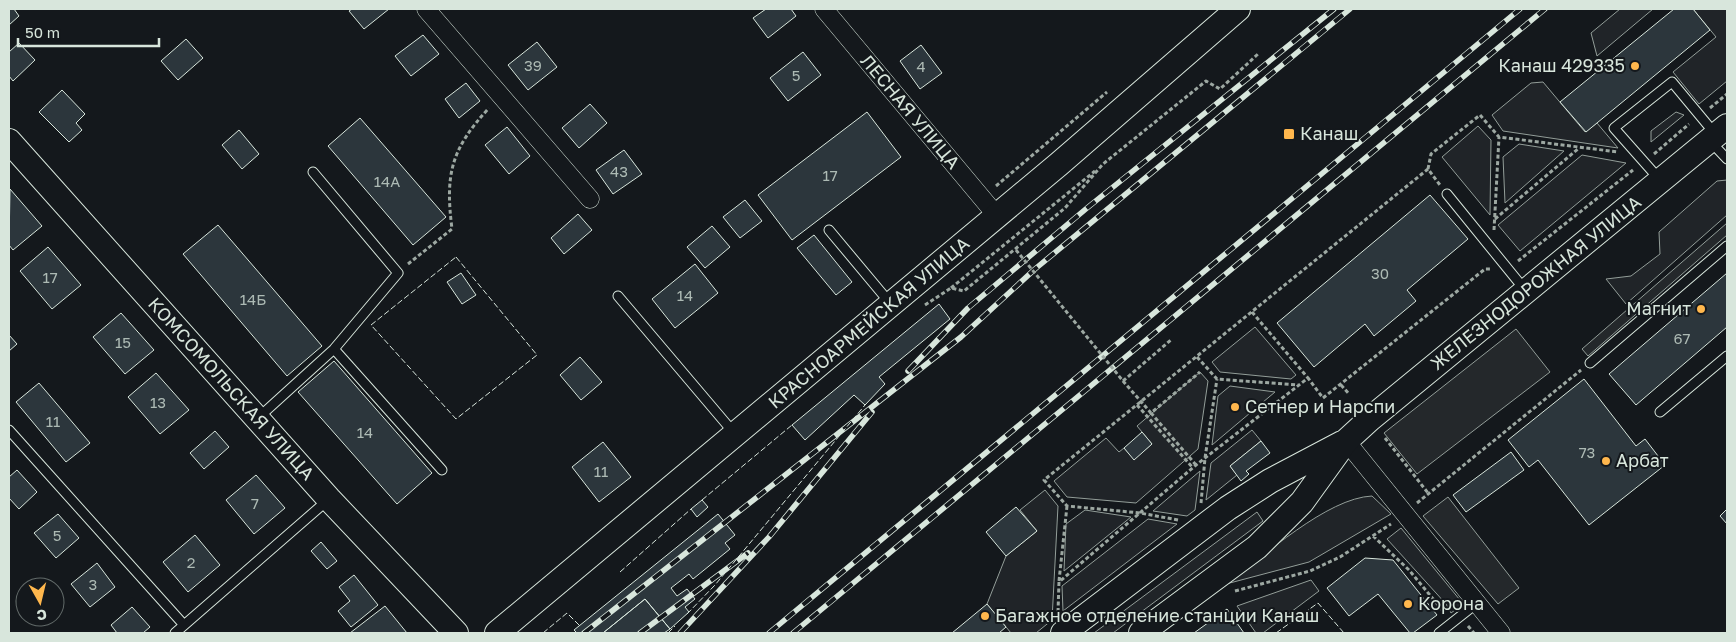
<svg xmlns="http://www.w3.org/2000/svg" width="1736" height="642" font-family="'Golos Text',sans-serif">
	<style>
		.green { fill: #202428; stroke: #939e99 }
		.parking { fill: #24282b; stroke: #939e99 }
		.building { fill: #2c363c; stroke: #d8e6dc }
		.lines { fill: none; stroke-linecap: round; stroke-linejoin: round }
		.service-casing { stroke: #d8e6dc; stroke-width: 11 }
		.minor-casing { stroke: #d8e6dc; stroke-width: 19 }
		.secondary-casing { stroke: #d8e6dc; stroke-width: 26 }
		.path { stroke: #9da8a2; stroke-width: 3; stroke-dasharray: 4 2.5; stroke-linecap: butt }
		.service { stroke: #14181c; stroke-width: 9 }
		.minor { stroke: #14181c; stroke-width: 18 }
		.secondary { stroke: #14181c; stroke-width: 24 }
		.rail-casing { stroke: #d8e6dc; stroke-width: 5.5 }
		.rail { stroke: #14181c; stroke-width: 4; stroke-dasharray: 11; stroke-linecap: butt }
		.path-bridge { stroke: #9da8a2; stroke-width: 3; stroke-dasharray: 4 2.5; stroke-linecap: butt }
		.fence { stroke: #d8e6dc; stroke-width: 1; stroke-dasharray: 6 2.5; stroke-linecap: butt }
		.poi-dot { fill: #ffb74d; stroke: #14181c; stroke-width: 2 }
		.labels { text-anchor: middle; stroke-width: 4; stroke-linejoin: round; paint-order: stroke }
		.number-label { font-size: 15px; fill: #adbab4 }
		.poi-label { font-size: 18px; fill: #d8e6dc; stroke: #14181c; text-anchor: start }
		.street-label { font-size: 18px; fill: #d8e6dc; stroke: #14181c }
	</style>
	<rect width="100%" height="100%" fill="#14181c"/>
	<path class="green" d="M1620 9H1653L1597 56 1591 33Z
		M1693 9H1727V81L1699 104 1673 72 1716 37Z
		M1543 82 1585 132 1597 123 1618 148 1503 131 1492 115 1531 83Z
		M1676 112 1684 115 1651 142V131Z
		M1478 126 1491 140 1490 215 1442 157Z
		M1519 144 1564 151 1505 203 1503 157Z
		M1582 155 1626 163 1520 251 1498 225Z
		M1727 180V215L1626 304 1606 279 1631 276 1660 254 1659 232 1717 181Z
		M1255 327 1296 375 1291 379 1220 372 1212 362Z
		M1200 372 1208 381 1198 449 1136 503 1067 497 1054 481 1106 438 1119 452 1124 448 1134 459 1152 444 1137 426Z
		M1230 386 1275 392 1212 445 1218 396Z
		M1252 430 1261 441 1230 466 1237 475 1206 500 1211 463Z
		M1200 471 1195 510 1187 516 1153 511Z
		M1045 490 1058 506 1052 620 1036 633H1011L987 604 1006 556 1037 531 1020 510Z
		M1372 496 1391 514 1309 562 1226 584C1264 556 1327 498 1372 496Z
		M1085 510 1131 517 1064 571 1066 524Z
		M1257 512 1263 521 1113 633H1094Z
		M1148 519 1177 524 1063 611 1062 586Z
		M1401 528 1460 600 1459 607 1451 613 1446 604 1387 539Z
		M1311 580 1319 591 1263 633H1256L1237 606Z"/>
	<path class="parking" d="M1727 223V235L1588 356 1582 349Z
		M1516 329 1550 372 1417 474 1384 433Z
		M1448 497 1519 588 1498 604 1423 516Z"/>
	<path class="building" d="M9 9H14L19 16 9 25Z
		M352 9H389L364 29 349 11Z
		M766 9H791L796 16 768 38 753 18Z
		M1674 9H1693L1710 30 1586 132 1560 102Z
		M423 35 439 54 411 76 395 56Z
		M186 39 203 58 178 80 161 61Z
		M537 42 557 67 528 90 508 65Z
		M19 43 35 60 13 81 9 76V52Z
		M921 45 942 73 920 89 900 61Z
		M803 52 821 75 788 101 770 78Z
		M466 83 480 101 459 118 445 99Z
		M62 90 85 114 76 123 82 130 69 142 39 112Z
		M590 104 607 123 579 148 562 128Z
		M867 112 901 157 792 240 758 195Z
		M360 118 446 217 413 245 328 146Z
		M507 127 530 156 509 174 485 145Z
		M239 130 259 154 242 169 222 145Z
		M624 150 642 174 613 194 596 170Z
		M10 189 42 226 13 250 9 245Z
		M1430 195 1468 239 1407 290 1416 301 1374 336 1365 324 1314 367 1277 323Z
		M745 200 762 221 740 238 723 217Z
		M578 214 592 230 564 254 551 238Z
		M218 225 322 346 287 376 183 254Z
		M712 226 730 247 705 268 687 247Z
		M814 235 852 282 836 295 797 248Z
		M48 247 81 285 52 309 20 271Z
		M695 264 718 293 675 328 652 299Z
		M461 273 476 295 462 304 447 282Z
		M1727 273V327L1636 405 1609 374Z
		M939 304 950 319 879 377 885 384 865 405 854 395 805 440 792 425Z
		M121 313 154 350 125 374 93 337Z
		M9 335 17 344 9 351Z
		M580 357 602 382 581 400 560 375Z
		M334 361 432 473 397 504 298 392Z
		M156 373 189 410 160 434 128 397Z
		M1584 379 1636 446 1645 439 1665 465 1589 525 1538 460 1529 467 1508 440Z
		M39 383 90 443 66 462 16 402Z
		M215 431 229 447 204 469 190 453Z
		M1142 432 1152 444 1134 460 1124 448Z
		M1261 441 1270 453 1246 471 1249 474 1241 481 1230 466Z
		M603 442 631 477 599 502 572 467Z
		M1511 452 1524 470 1466 512 1453 495Z
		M17 470 37 492 19 509 9 498V477Z
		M256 475 285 508 254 534 226 500Z
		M702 500 708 507 697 517 691 509Z
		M1016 507 1037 531 1006 556 986 532Z
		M1727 509V524L1720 516Z
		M58 514 79 538 56 558 34 533Z
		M718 514 735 535 725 543 730 549 693 579 689 574 671 588 677 596 687 589 695 599 685 607 689 612 670 629 645 599 603 633H577L574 630Z
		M195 535 220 565 188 592 163 562Z
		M321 542 337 561 327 569 311 551Z
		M1365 558 1393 560 1437 615 1413 633H1410L1378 594 1349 616 1327 588Z
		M97 563 115 587 90 607 71 584Z
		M354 575 378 605 351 627 338 611 350 601 339 587Z
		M645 599 670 629 664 633H603Z
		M987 604 1006 627 999 633H952Z
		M385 606 407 633H350Z
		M132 607 150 627 143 633H117L111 625Z
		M1227 609 1244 633H1194Z"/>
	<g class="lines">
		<defs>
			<path id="service" d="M1710 141 1727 159
				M1660 180 1614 128 1672 82 1716 135
				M1447 194 1525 290
				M829 230 890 303
				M618 296 734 433
				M334 349 442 470
				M1590 363 1727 246
				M1660 412 1727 356
				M258 418 334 349 398 273 313 172
				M9 430 184 625
				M175 633 329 499
				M1439 633 1477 603"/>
			<path id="minor" d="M426 9 590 199
				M824 9 997 216
				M1346 441 1501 633"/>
			<path id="secondary" d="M9 141 329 499 456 633
				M497 633 1059 164 1238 9
				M1063 633 1228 508 1270 481 1342 443
				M1141 633 1257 547 1302 502 1346 441 1370 419 1727 126"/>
		</defs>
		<use href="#service" class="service-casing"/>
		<use href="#minor" class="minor-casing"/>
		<use href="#secondary" class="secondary-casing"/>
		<path class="path" d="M1710 108 1727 94
			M1654 154 1689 124
			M1428 169 1431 154 1480 115 1499 137 1618 152
			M996 186 1107 92
			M1495 219 1579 148
			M1494 230 1499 137
			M1518 261 1633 170
			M408 264 452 229C445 174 451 149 489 108
			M951 288 1095 171
			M925 305 951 288 964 291 1065 208 1103 164 1206 81 1220 89 1258 54
			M1252 312 1308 378
			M1197 357 1217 379 1298 385
			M1123 381 1172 339
			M1341 385 1349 394
			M1137 405 1193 468
			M1385 438 1428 493
			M1196 465 1151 413 1200 372
			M1201 503 1205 458 1217 379
			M1417 503 1581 370
			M1178 520 1140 513 1067 506 1044 480 1428 169 1440 185
			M1373 536 1409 570 1444 612
			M1059 581 1067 506
			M1235 591 1310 571 1340 557 1391 524
			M1058 612 1059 582 1196 465 1308 378 1323 398 1485 269H1491
			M1468 626 1474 633"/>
		<use href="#service" class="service"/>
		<use href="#minor" class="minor"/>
		<use href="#secondary" class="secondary"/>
		<defs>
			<path id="rail" d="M908 371 968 308 1087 208 1334 9
				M584 633 961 337 1035 269 1350 9
				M640 633 748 553
				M680 633 769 537 872 412
				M769 633 1520 9
				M793 633 1545 9"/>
		</defs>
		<use href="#rail" class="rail-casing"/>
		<use href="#rail" class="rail"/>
		<path class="path-bridge" d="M1016 250 1123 381 1151 413"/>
		<path class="fence" d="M456 257 537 355 456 419 371 325Z
			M702 500 792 425
			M620 572 691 509
			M687 614 715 585 865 405
			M543 633 567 613 580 626
			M668 633 675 626
			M1276 633 1318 603 1344 633"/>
	</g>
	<g class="poi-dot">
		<circle cx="1635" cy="66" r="5"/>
		<rect x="1283" y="128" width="12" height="12" rx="2.5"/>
		<circle cx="1701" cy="309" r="5"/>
		<circle cx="1235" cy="407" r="5"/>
		<circle cx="1606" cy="461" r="5"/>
		<circle cx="1408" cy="604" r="5"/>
		<circle cx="985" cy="616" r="5"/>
	</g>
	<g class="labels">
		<g class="number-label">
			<text x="533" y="71">39</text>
			<text x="921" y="72">4</text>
			<text x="796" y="81">5</text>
			<text x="619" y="177">43</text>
			<text x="830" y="181">17</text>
			<text x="387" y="187">14А</text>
			<text x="1380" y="279">30</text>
			<text x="50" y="283">17</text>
			<text x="685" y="301">14</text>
			<text x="253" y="305">14Б</text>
			<text x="1682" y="344">67</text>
			<text x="123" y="348">15</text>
			<text x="158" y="408">13</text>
			<text x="53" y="427">11</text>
			<text x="365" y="438">14</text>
			<text x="1587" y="458">73</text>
			<text x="601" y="477">11</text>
			<text x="255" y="509">7</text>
			<text x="57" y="541">5</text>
			<text x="191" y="568">2</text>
			<text x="93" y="590">3</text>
		</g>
		<g class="poi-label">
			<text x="1625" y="72" text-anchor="end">Канаш 429335</text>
			<text x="1300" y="140">Канаш</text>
			<text x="1691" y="315" text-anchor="end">Магнит</text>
			<text x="1245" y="413">Сетнер и Нарспи</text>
			<text x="1616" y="467">Арбат</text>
			<text x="1418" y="610">Корона</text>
			<text x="995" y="622">Багажное отделение станции Канаш</text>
		</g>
		<g class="street-label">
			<text transform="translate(910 112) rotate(50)" y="6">ЛЕСНАЯ УЛИЦА</text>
			<text transform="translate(1536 283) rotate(-39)" y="6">ЖЕЛЕЗНОДОРОЖНАЯ УЛИЦА</text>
			<text transform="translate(869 323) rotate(-40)" y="6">КРАСНОАРМЕЙСКАЯ УЛИЦА</text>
			<text transform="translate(231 389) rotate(48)" y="6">КОМСОМОЛЬСКАЯ УЛИЦА</text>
		</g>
	</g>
	<rect width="1736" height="642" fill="none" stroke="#d8e6dc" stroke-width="20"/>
	<g transform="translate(40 602) rotate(172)"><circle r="24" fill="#14181c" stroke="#626a69"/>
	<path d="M0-4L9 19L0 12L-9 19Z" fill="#ffb74d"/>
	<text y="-8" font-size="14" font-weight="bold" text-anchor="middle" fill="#d8e6dc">С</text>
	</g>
	<path d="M18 38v8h141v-8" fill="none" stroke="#d8e6dc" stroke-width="2.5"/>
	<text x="25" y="38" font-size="15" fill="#d8e6dc" stroke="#14181c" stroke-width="4" paint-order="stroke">50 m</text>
</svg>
